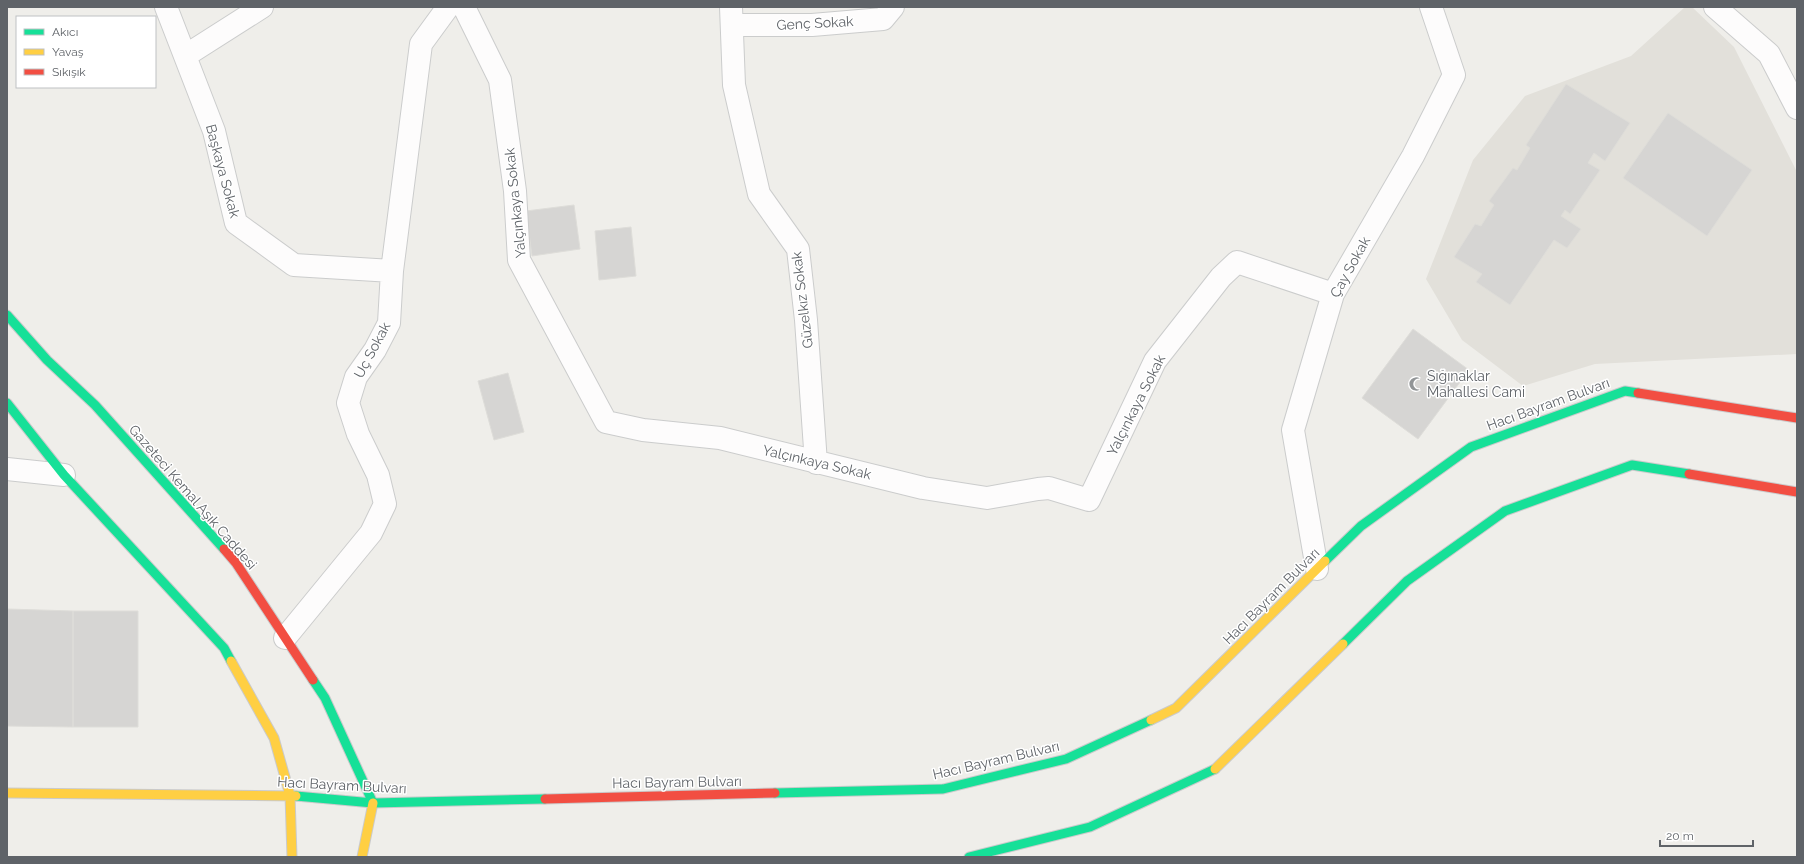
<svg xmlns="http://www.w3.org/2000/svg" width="1804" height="864" font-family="Raleway,sans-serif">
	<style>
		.education { fill: #e2e0da }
		.building { fill: #d6d5d3; stroke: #deddd9 }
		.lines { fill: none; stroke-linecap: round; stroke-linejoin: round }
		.street-casing { stroke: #cbcccc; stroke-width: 24 }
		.fast-casing { stroke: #cacacb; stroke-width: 11 }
		.slow-casing { stroke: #cacacb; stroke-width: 11 }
		.jam-casing { stroke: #cacacb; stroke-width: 11 }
		.street { stroke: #fdfcfc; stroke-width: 22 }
		.fast { stroke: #16e098; stroke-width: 9 }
		.slow { stroke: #ffcf43; stroke-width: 9 }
		.jam { stroke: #f24e42; stroke-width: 9 }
		.labels { text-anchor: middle; stroke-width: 3; stroke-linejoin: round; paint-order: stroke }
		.street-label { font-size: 14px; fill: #5f6368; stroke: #fff }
		.poi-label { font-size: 14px; fill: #5f6368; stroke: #fff; text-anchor: start }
	</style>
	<rect width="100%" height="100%" fill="#efeeea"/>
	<path class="education" d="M1685 7H1692L1734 47 1797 172V354L1595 364 1523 386 1462 340 1426 279 1473 160 1525 96 1631 56Z"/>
	<path class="building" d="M1566 84 1630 123 1605 161 1594 153 1588 163 1600 170 1570 214 1565 210 1561 216 1581 229 1567 248 1554 240 1510 305 1476 282 1482 274 1454 257 1475 224 1481 226 1494 205 1489 201 1513 168 1517 170 1530 148 1526 145Z
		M1668 113 1752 170 1707 236 1623 178Z
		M574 205 580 249 532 256 526 211Z
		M631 227 636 276 599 280 595 231Z
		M1413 329 1469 370 1418 439 1362 398Z
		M508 373 524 432 494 440 478 381Z
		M7 609 73 611V727L7 726Z
		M73 611H138V727H73Z"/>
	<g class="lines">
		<defs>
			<path id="street" d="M166 7 214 131 236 223 294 265 392 271
				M464 7 500 80 515 191 519 260 606 422 643 430 720 438 923 488 987 498 1038 489 1049 488 1089 500 1155 361 1221 277 1237 262 1333 294
				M731 7 734 85 759 194 798 249 806 320 816 463
				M1715 7 1769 54 1797 108
				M732 25H812L883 19 893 7
				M185 56 262 7
				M7 469 64 475
				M1317 569 1293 430 1333 294 1413 156 1454 75 1431 7
				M285 638 371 533 385 504 378 475 358 434 348 403 356 377 375 350 389 323 392 271 421 44 448 7"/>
			<path id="fast" d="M7 315 47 360 95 405 224 549
				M7 403 64 475 224 648 231 661
				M1325 561 1361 526 1471 447 1625 391 1638 393
				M1343 644 1407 581 1505 511 1632 465 1689 474
				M313 680 325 698 373 803
				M775 793 943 789 1066 759 1151 720
				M296 796 373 803 545 799
				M969 857 1090 827 1215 769"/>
			<path id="slow" d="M231 661 274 738 290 795 292 857
				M1151 720 1176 708 1325 561
				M1215 769 1343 644
				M7 793 296 796
				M362 857 373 803"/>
			<path id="jam" d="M1638 393 1797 418
				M1689 474 1797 492
				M224 549 236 563 313 680
				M545 799 775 793"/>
		</defs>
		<use href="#street" class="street-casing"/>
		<use href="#fast" class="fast-casing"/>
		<use href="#slow" class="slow-casing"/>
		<use href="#jam" class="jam-casing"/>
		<use href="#street" class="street"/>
		<use href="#fast" class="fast"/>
		<use href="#slow" class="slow"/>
		<use href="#jam" class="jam"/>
	</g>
	<defs>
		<symbol id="mosque-bare" viewBox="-9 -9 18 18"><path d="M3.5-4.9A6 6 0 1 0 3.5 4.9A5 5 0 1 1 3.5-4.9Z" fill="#919496" stroke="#fff" stroke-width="2.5" paint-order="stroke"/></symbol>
	</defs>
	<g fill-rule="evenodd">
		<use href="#mosque-bare" x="1406" y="374" width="20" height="20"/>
	</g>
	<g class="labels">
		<g class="street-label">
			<text transform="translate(815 23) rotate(-3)" y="5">Genç Sokak</text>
			<text transform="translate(223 171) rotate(75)" y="5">Başkaya Sokak</text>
			<text transform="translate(515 203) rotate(-96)" y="5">Yalçınkaya Sokak</text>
			<text transform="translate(1350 267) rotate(-61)" y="5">Çay Sokak</text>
			<text transform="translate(802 300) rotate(-97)" y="5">Güzelkız Sokak</text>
			<text transform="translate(372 350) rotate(-62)" y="5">Uç Sokak</text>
			<text transform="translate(1548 404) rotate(-20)" y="5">Hacı Bayram Bulvarı</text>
			<text transform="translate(1136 405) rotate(-63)" y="5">Yalçınkaya Sokak</text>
			<text transform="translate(817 462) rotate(13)" y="5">Yalçınkaya Sokak</text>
			<text transform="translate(193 497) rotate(49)" y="5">Gazeteci Kemal Aşık Caddesi</text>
			<text transform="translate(1271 596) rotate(-45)" y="5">Hacı Bayram Bulvarı</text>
			<text transform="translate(996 760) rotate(-13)" y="5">Hacı Bayram Bulvarı</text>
			<text transform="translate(677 782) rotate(-1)" y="5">Hacı Bayram Bulvarı</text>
			<text transform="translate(342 785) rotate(3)" y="5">Hacı Bayram Bulvarı</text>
		</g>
		<g class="poi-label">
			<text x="1427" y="381">Sığınaklar<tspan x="1427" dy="16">Mahallesi Cami</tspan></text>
		</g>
	</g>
	<rect width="1804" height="864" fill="none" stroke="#5f6368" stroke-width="16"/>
	<rect x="16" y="16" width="140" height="72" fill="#ffffff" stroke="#bfc1c3"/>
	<rect x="24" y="29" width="20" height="6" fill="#16e098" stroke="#bfc1c3"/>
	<text x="52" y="36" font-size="12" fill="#5f6368">Akıcı</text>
	<rect x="24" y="49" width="20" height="6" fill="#ffcf43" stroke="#bfc1c3"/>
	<text x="52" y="56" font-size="12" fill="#5f6368">Yavaş</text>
	<rect x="24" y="69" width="20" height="6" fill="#f24e42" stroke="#bfc1c3"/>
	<text x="52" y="76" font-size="12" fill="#5f6368">Sıkışık</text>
	<path d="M1660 840v6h93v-6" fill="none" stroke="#5f6368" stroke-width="2"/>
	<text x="1666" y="840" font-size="12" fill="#5f6368" stroke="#ffffff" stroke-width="3" paint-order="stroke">20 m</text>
</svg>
